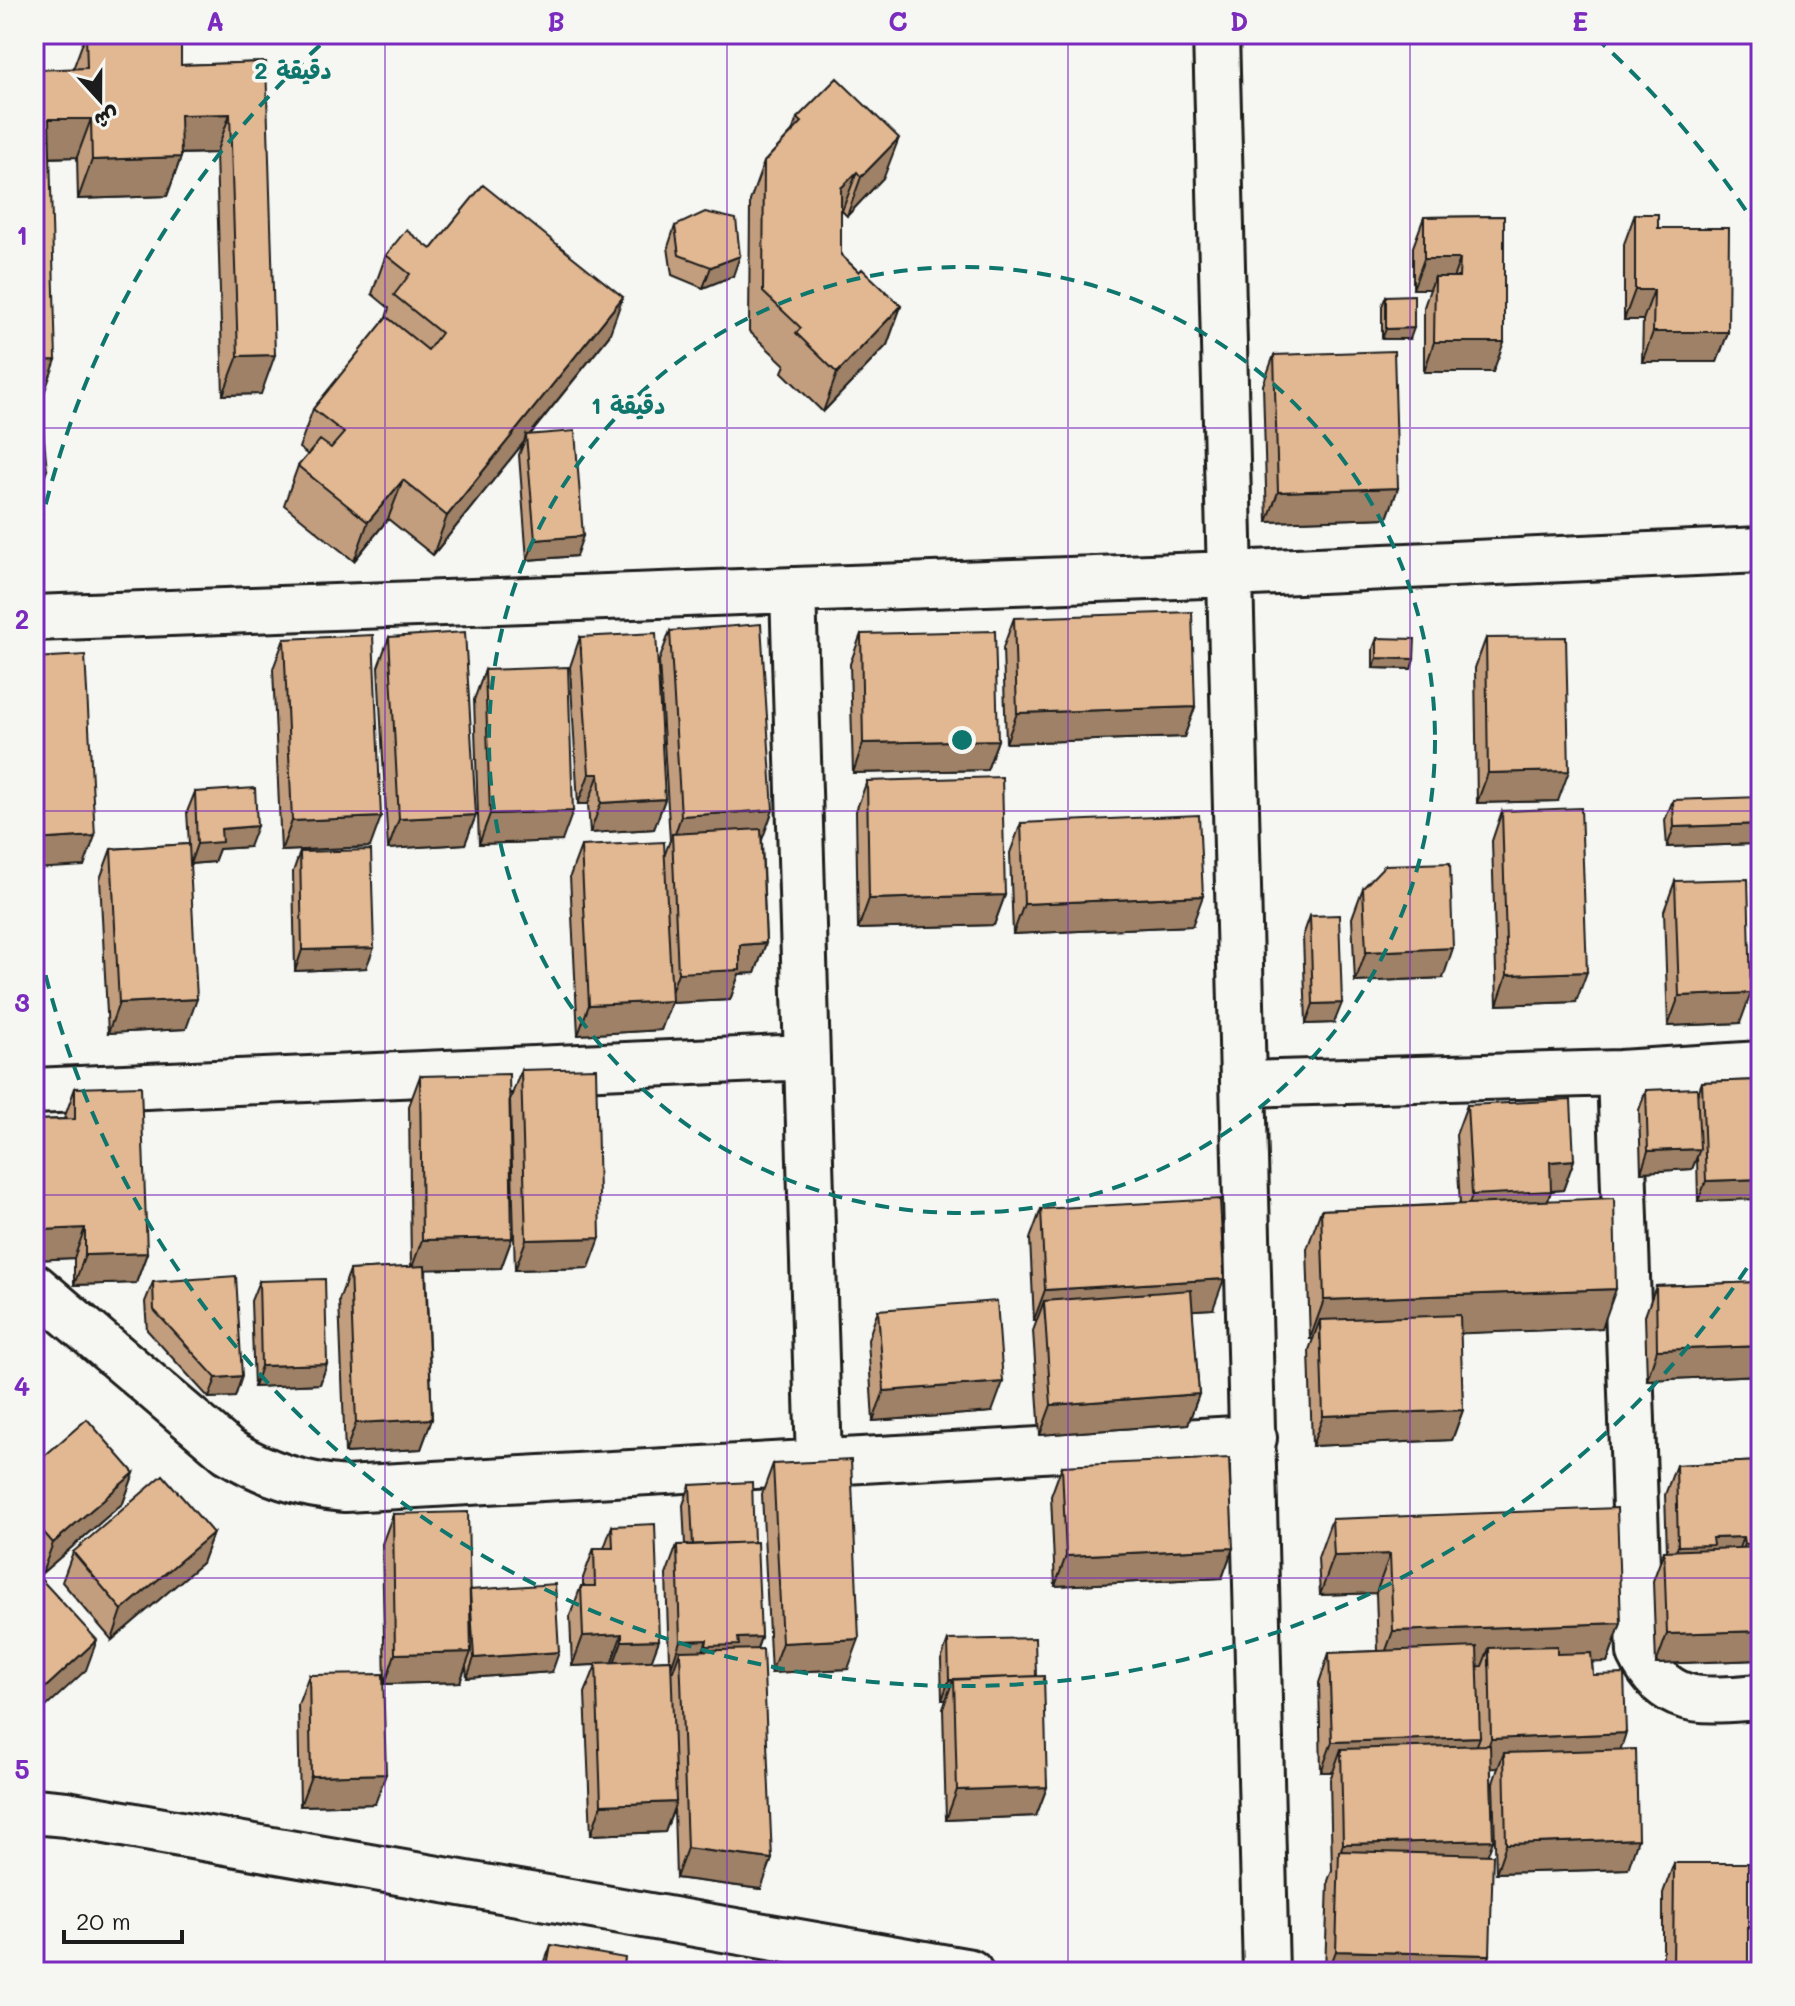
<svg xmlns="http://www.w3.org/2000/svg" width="1795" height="2006" font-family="Mali,'Playpen Sans Arabic',sans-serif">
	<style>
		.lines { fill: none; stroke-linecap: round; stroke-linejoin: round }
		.minor-casing { stroke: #1c1c1c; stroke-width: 50 }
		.minor { stroke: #f6f6f2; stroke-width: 44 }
		.wall { fill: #c29e7e; stroke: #1c1c1c; stroke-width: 2 }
		.shaded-wall { fill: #9e8166; stroke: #1c1c1c; stroke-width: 2 }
		.building { fill: #e2b892; stroke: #1c1c1c; stroke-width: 2 }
		.grid { fill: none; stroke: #7b2cbf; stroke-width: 2; stroke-opacity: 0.55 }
		.ring { fill: none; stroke: #0f766e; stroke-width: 4; stroke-dasharray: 14 10 }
		.centre { fill: #0f766e; stroke: #f6f6f2; stroke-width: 4 }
		.ring-label { font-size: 24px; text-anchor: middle; font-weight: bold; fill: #0f766e; stroke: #f6f6f2; stroke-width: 7; stroke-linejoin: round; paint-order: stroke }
		.neatline { fill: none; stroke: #7b2cbf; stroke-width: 3 }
		.grid-label { font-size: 26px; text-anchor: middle; font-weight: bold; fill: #7b2cbf }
	</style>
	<rect width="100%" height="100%" fill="#f6f6f2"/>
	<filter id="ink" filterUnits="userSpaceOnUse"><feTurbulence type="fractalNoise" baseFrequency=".0125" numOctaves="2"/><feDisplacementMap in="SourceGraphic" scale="16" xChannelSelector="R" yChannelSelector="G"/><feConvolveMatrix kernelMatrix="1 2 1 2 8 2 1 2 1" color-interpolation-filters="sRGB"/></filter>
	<g filter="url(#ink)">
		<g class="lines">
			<defs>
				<path id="minor" d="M1216 34 1266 1972
					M793 590 819 1462
					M34 618 1231 574 1761 550
					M1620 1073 1640 1653C1667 1710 1708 1700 1761 1697
					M1245 1084 1620 1073 1761 1064
					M34 1091 807 1057
					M34 1286 228 1451C266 1474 301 1485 345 1489L1254 1438
					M34 1811 66 1814 970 1972
					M1758 1972 1761 1948"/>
			</defs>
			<use href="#minor" class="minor-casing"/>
			<use href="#minor" class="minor"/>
		</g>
		<path class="wall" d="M86 34 181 65 266 62 261 394 223 395 216 153 181 154V157L167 196 78 199 77 157 50 158 42 399 34 70 73 69Z
			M1761 50V84L1752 75Z
			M1761 88V115L1754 108Z
			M797 118 884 177 847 216 842 211 841 213V255L859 272 901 306 887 345 823 412 782 372 785 365 749 331 750 201 764 162 792 132Z
			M1635 214 1658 228 1728 332 1717 362H1642L1643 320H1624V244Z
			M1504 216 1493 372H1424V307L1430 289H1413V247L1424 217Z
			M675 226 733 276 703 288 672 275 668 247Z
			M431 249 609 336 530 435 576 556 527 560 519 455 524 442 433 555 388 519 354 561 284 505 298 466 308 455 299 448 313 409 385 321 389 308 372 294 386 255Z
			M1386 296 1410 339H1382V306Z
			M1274 355 1398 488 1387 518 1267 522 1263 385Z
			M1014 618 1195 707 1184 737 1006 743 1003 648Z
			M670 631 762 840 766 943 755 973 739 974 730 1000 671 1003 661 1030 578 1035 570 876 581 846 665 854 670 840 659 661Z
			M861 634 998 740 987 770 853 773 850 664Z
			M389 637 476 815 465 844 388 849 378 667Z
			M580 637 665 799 654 829 590 833 588 804H578L570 667Z
			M1377 638 1414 659 1411 669 1373 668V649Z
			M1486 638 1558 801 1477 803 1475 668Z
			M284 639 370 847 281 851 273 669Z
			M485 670 562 841 479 844 474 700Z
			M867 781 1005 895 994 925 858 929 856 811Z
			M195 792 249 847 219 849 214 862 190 864 186 1029 108 1033 100 879 111 849 189 844 187 812Z
			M1673 800 1761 824 1754 844 1667 847 1665 820Z
			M1502 811 1576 1002 1497 1005 1492 841Z
			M1021 823 1192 926 1013 934 1010 853Z
			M300 852 366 968 295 971 293 872Z
			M1675 881 1740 1023 1668 1026 1664 911Z
			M1363 888 1443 978 1355 982 1352 918Z
			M1310 916 1334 1023 1306 1024 1303 936Z
			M521 1070 589 1268 515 1270 510 1100Z
			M420 1076 512 1238 501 1268 426 1269 432 1419 421 1449 345 1453 339 1300 350 1270 411 1267 409 1106Z
			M1761 1080 1698 1201 1697 1157 1692 1169 1641 1172 1639 1110 1646 1090 1697 1096 1702 1082Z
			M75 1088 147 1253 136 1283 74 1285V1258L34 1260V1125L36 1120 64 1119Z
			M1467 1105 1574 1160 1563 1190 1551 1191 1548 1201 1602 1328 1460 1333 1463 1410 1452 1440 1312 1446 1309 1350 1313 1339H1310L1307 1249 1321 1210 1460 1204 1456 1135Z
			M1041 1209 1213 1309 1192 1310 1199 1394 1188 1424 1040 1435 1033 1331 1037 1320H1034L1030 1239Z
			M259 1281 327 1364 320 1384 254 1387 251 1301Z
			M153 1282 242 1376 235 1397 209 1398 147 1330 145 1302Z
			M1761 1282V1375L1647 1380 1645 1316 1656 1286Z
			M878 1310 992 1412 873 1421 868 1340Z
			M1761 1461 1759 1660 1656 1664 1653 1581 1664 1551H1667L1665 1495 1676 1465Z
			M773 1464 848 1669 771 1673 762 1494Z
			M34 1465 134 1473 123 1503 42 1573 34 1564Z
			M1062 1466 1233 1548 1222 1578 1055 1586 1051 1496Z
			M690 1485 754 1542 761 1637 757 1649 761 1889 676 1878 674 1809 665 1832 591 1835 585 1693 596 1665 572 1666 570 1616 581 1586H583V1578L594 1548H604L612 1526 659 1640 651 1661 669 1660 666 1575 677 1545H685L683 1505Z
			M393 1514 470 1590 552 1672 467 1678 466 1666 460 1682 385 1684 382 1544Z
			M1332 1519 1621 1623 1607 1662H1592L1593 1675 1620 1749 1628 1869 1496 1873 1493 1783 1498 1768H1491L1487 1855 1490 1955 1484 1972H1325L1328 1881 1332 1870 1330 1779 1333 1772H1321L1319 1683 1329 1653 1378 1651 1376 1593 1320 1595 1318 1558Z
			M213 1533 202 1563 112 1640 62 1582 73 1552Z
			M948 1640 1036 1676 1047 1787 1036 1816 946 1820 943 1709 946 1700H942L941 1660Z
			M309 1675 375 1804 300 1806 298 1705Z
			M1674 1863 1748 1972H1663V1893Z
			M551 1945 623 1972H541Z"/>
		<path class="shaded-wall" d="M230 114 216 153 165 154 180 115Z
			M49 119H91L77 157 34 158Z
			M899 138 884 177 847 216 861 177Z
			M181 157 167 196 78 199 92 160Z
			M857 172 842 211 827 227 841 188Z
			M740 256 733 276 703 288 711 267Z
			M1424 259H1460L1449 289 1435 277 1430 289H1413Z
			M1635 290H1654L1643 320H1624Z
			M623 297 609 336 527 438 526 435 524 442 433 555 447 516Z
			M901 306 887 345 823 412 837 373Z
			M1414 328 1410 339H1382L1386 329Z
			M1653 332H1728L1717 362H1642Z
			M1434 342H1504L1493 372H1424Z
			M275 355 261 394 223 395 238 356Z
			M56 360 42 399H34V361Z
			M47 470 40 490 34 491V471Z
			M403 480 388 519 354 561 368 522Z
			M1398 488 1387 518 1267 522 1278 492Z
			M583 536 576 556 527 560 535 540Z
			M1377 658 1414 659 1411 669 1373 668Z
			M1195 707 1184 737 1006 743 1017 713Z
			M998 740 987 770 853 773 863 743Z
			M1569 771 1558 801 1477 803 1488 773Z
			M589 774H599L588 804H578Z
			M665 799 654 829 590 833 601 803Z
			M773 810 762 840H673L681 816Z
			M573 811 562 841 479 844 490 814Z
			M476 815 465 844 388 849 399 819Z
			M381 817 370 847 281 851 292 821Z
			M1761 824 1754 844 1667 847 1674 827Z
			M257 826 249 847 219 849 214 862 190 864 197 844 221 829Z
			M95 836 84 866 34 869V840Z
			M1005 895 994 925 858 929 869 899Z
			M1203 896 1192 926 1013 934 1024 904Z
			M766 943 755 973 739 974 730 1000 671 1003 661 1030 578 1035 589 1005 668 1001 678 973 740 945Z
			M374 948 366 968 295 971 302 950Z
			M1453 948 1443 978 1355 982 1366 952Z
			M1587 972 1576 1002 1497 1005 1507 975Z
			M1751 993 1740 1023 1668 1026 1679 996Z
			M197 999 186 1029 108 1033 119 1003Z
			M1342 1003 1334 1023 1306 1024 1313 1004Z
			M1700 1149 1692 1169 1641 1172 1648 1151Z
			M1574 1160 1563 1190 1551 1191 1540 1221 1462 1225 1472 1195 1550 1162Z
			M1761 1179V1199L1698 1201 1706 1181Z
			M85 1228 74 1258 34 1260V1245L40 1230Z
			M512 1238 501 1268 411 1270 422 1240Z
			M600 1238 589 1268 515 1270 526 1240Z
			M147 1253 136 1283 74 1285 85 1255Z
			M1224 1279 1213 1309 1045 1319 1044 1301 1037 1320H1034L1045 1290Z
			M1616 1289 1602 1328 1320 1339V1320L1313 1339H1310L1324 1300Z
			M1761 1346V1375L1647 1380 1657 1350Z
			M327 1364 320 1384 254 1387 261 1366Z
			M242 1376 235 1397 209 1398 216 1378Z
			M1003 1382 992 1412 873 1421 884 1391Z
			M1199 1394 1188 1424 1040 1435 1051 1405Z
			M1463 1410 1452 1440 1312 1446 1323 1416Z
			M432 1419 421 1449 345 1453 356 1423Z
			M134 1473 123 1503 42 1573 53 1543Z
			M213 1533 202 1563 112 1640 122 1610Z
			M1743 1537 1732 1567 1667 1576 1678 1546 1712 1538Z
			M1761 1543V1572L1733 1574 1744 1544Z
			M1233 1548 1222 1578 1055 1586 1066 1556Z
			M1390 1554 1376 1593 1320 1595 1334 1556Z
			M1621 1623 1607 1662 1489 1666V1648L1482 1666 1379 1670 1393 1631Z
			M1761 1631V1655L1759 1660 1656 1664 1667 1634Z
			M622 1634 611 1664 572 1666 583 1636Z
			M761 1637 750 1667 696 1676 706 1646 738 1638Z
			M859 1639 848 1669 771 1673 782 1643Z
			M97 1640 86 1670 34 1718V1698Z
			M659 1640 648 1670 611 1671 622 1641Z
			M707 1640 696 1670 680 1651 673 1671H670L680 1641Z
			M471 1652 460 1682 385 1684 395 1654Z
			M559 1652 552 1672 467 1678 474 1658Z
			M949 1680H953L946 1700H942Z
			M1626 1733 1616 1763 1504 1753 1498 1768 1480 1769 1491 1739Z
			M1480 1737 1469 1766 1341 1749 1333 1772H1321L1332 1742Z
			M386 1774 375 1804 300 1806 311 1776Z
			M1047 1787 1036 1816 946 1820 957 1790Z
			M676 1802 665 1832 591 1835 601 1805Z
			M1638 1839 1628 1869 1496 1873 1506 1844Z
			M1493 1840 1482 1870 1339 1855 1343 1844Z
			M687 1848 772 1859 761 1889 676 1878Z
			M1336 1951 1490 1955 1484 1972H1328Z"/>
		<path class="building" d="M86 34H181V65L266 62 275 355 238 356 230 114 180 115 181 157 92 160 91 119H49L56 360 34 361V70L87 68Z
			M837 78 899 138 861 177 857 172 841 188V255L859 272 862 269 901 306 837 373 796 333 801 328 763 292 764 162 802 122 797 118Z
			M483 185 623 297 447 516 403 480 368 522 298 466 320 440 331 448 344 433 313 409 387 317 428 350 441 333 394 295 410 274 386 255 406 230 431 249Z
			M705 212 736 219 740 256 711 267 679 255 675 226Z
			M1635 214H1658V228H1729L1728 332H1653L1654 290H1635Z
			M1504 216V342H1434L1435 277H1459L1460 259H1424V217Z
			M1414 295V328L1386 329V296Z
			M1394 351 1398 488 1278 492 1274 355Z
			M42 418 47 470 34 471V419Z
			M575 431 583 536 535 540 526 435Z
			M1192 612 1195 707 1017 713 1014 618Z
			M761 624 773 810 681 816 670 631Z
			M995 631 998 740 863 743 861 634Z
			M465 632 476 815 399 819 389 637Z
			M656 633 665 799 601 803 599 774H589L580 637Z
			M373 635 381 817 292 821 284 639Z
			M1566 637 1569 771 1488 773 1486 638Z
			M1377 638 1415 639 1414 659 1377 658Z
			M85 655 95 836 34 840V658Z
			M568 667 573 811 490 814 485 670Z
			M1002 777 1005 895 869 899 867 781Z
			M255 788 257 826 221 829 222 842 197 844 195 792Z
			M1760 797 1761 824 1674 827 1673 800Z
			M1581 808 1587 972 1507 975 1502 811Z
			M1199 815 1203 896 1024 904 1021 823Z
			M761 829 766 943 740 945V970L678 973 672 834Z
			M664 842 672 1001 589 1005 581 846Z
			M189 844 197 999 119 1003 111 849Z
			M371 850 374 948 302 950 300 852Z
			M1450 863 1453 948 1366 952 1363 888 1385 865Z
			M1748 879 1751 993 1679 996 1675 881Z
			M1339 915 1342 1003 1313 1004 1310 916Z
			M596 1068 600 1238 526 1240 521 1070Z
			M509 1074 512 1238 422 1240 420 1076Z
			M1761 1080V1179L1706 1181 1702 1082Z
			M141 1086 147 1253 85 1255V1228L40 1230 36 1120 75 1119V1088Z
			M1697 1088 1700 1149 1648 1151 1646 1090Z
			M1571 1100 1574 1160 1550 1162 1551 1191 1472 1195 1467 1105Z
			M1614 1198 1616 1289 1324 1300 1321 1210Z
			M1220 1199 1224 1279 1045 1290 1041 1209Z
			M425 1266 432 1419 356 1423 350 1270Z
			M236 1276 242 1376 216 1378 154 1310 153 1282Z
			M325 1279 327 1364 261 1366 259 1281Z
			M1761 1282V1346L1657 1350 1656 1286Z
			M1191 1290 1199 1394 1051 1405 1044 1301Z
			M997 1301 1003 1382 884 1391 878 1310Z
			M1460 1315 1463 1410 1323 1416 1320 1320Z
			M87 1419 134 1473 53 1543 34 1521V1465Z
			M1229 1458 1233 1548 1066 1556 1062 1466Z
			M851 1460 859 1639 782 1643 773 1464Z
			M1761 1461V1543L1744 1544 1743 1537 1712 1538 1713 1545 1678 1546 1676 1465Z
			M163 1475 213 1533 122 1610 73 1552Z
			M752 1482 754 1542 693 1545 690 1485Z
			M1617 1508 1621 1623 1393 1631 1390 1554 1334 1556 1332 1519Z
			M468 1512 471 1652 395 1654 393 1514Z
			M655 1524 659 1640 622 1641V1634L583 1636 581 1586H595L594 1548H613L612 1526Z
			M757 1542 761 1637 738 1638 739 1645 706 1646 707 1640 680 1641 677 1545Z
			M1761 1547V1631L1667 1634 1664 1551Z
			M39 1577 97 1640 34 1698V1582Z
			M555 1584 559 1652 474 1658 470 1590Z
			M1035 1638 1036 1676 949 1680 948 1640Z
			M1557 1646V1654L1591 1653 1593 1675 1624 1674 1626 1733 1491 1739 1489 1648Z
			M1477 1647 1480 1737 1332 1742 1329 1653Z
			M763 1649 772 1859 687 1848 680 1651Z
			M671 1660 676 1802 601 1805 596 1663Z
			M383 1674 386 1774 311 1776 309 1675Z
			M1044 1676 1047 1787 957 1790 954 1679Z
			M1490 1745 1493 1840 1343 1844 1341 1749Z
			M1636 1749 1638 1839 1506 1844 1504 1753Z
			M1339 1851 1493 1855 1490 1955 1336 1951Z
			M1674 1863H1748V1972H1673Z
			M551 1945 625 1958 623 1972H546Z"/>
	</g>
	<path class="grid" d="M385 34V1972M727 34V1972M1068 34V1972M1410 34V1972M34 428H1761M34 811H1761M34 1195H1761M34 1578H1761"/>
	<g class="ring">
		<circle cx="962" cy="740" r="473"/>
		<path d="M1760 1248A946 946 0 0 1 35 929M35 551A946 946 0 0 1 329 37M1595 37A946 946 0 0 1 1760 232"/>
	</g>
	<circle cx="962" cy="740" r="12" class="centre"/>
	<g class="ring-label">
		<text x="293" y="79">2 دقيقة</text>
		<text x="628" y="414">1 دقيقة</text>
	</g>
	<rect width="1795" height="2006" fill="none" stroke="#f6f6f2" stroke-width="88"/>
	<g transform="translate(100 100) rotate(159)" stroke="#f6f6f2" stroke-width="6" paint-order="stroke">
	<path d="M0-6L14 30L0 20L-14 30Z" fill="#1c1c1c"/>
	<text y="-12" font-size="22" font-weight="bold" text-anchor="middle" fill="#1c1c1c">ش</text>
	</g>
	<path d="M64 1930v12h118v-12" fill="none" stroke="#1c1c1c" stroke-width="4"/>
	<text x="76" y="1930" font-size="24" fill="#1c1c1c" stroke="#f6f6f2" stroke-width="6" paint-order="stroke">20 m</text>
	<rect x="44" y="44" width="1707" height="1918" class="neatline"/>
	<g class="grid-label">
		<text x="215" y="31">A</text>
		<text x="556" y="31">B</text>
		<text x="898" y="31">C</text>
		<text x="1239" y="31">D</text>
		<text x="1580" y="31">E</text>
		<text x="22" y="245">1</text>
		<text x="22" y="629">2</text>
		<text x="22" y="1012">3</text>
		<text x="22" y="1396">4</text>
		<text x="22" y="1779">5</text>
	</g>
</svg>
